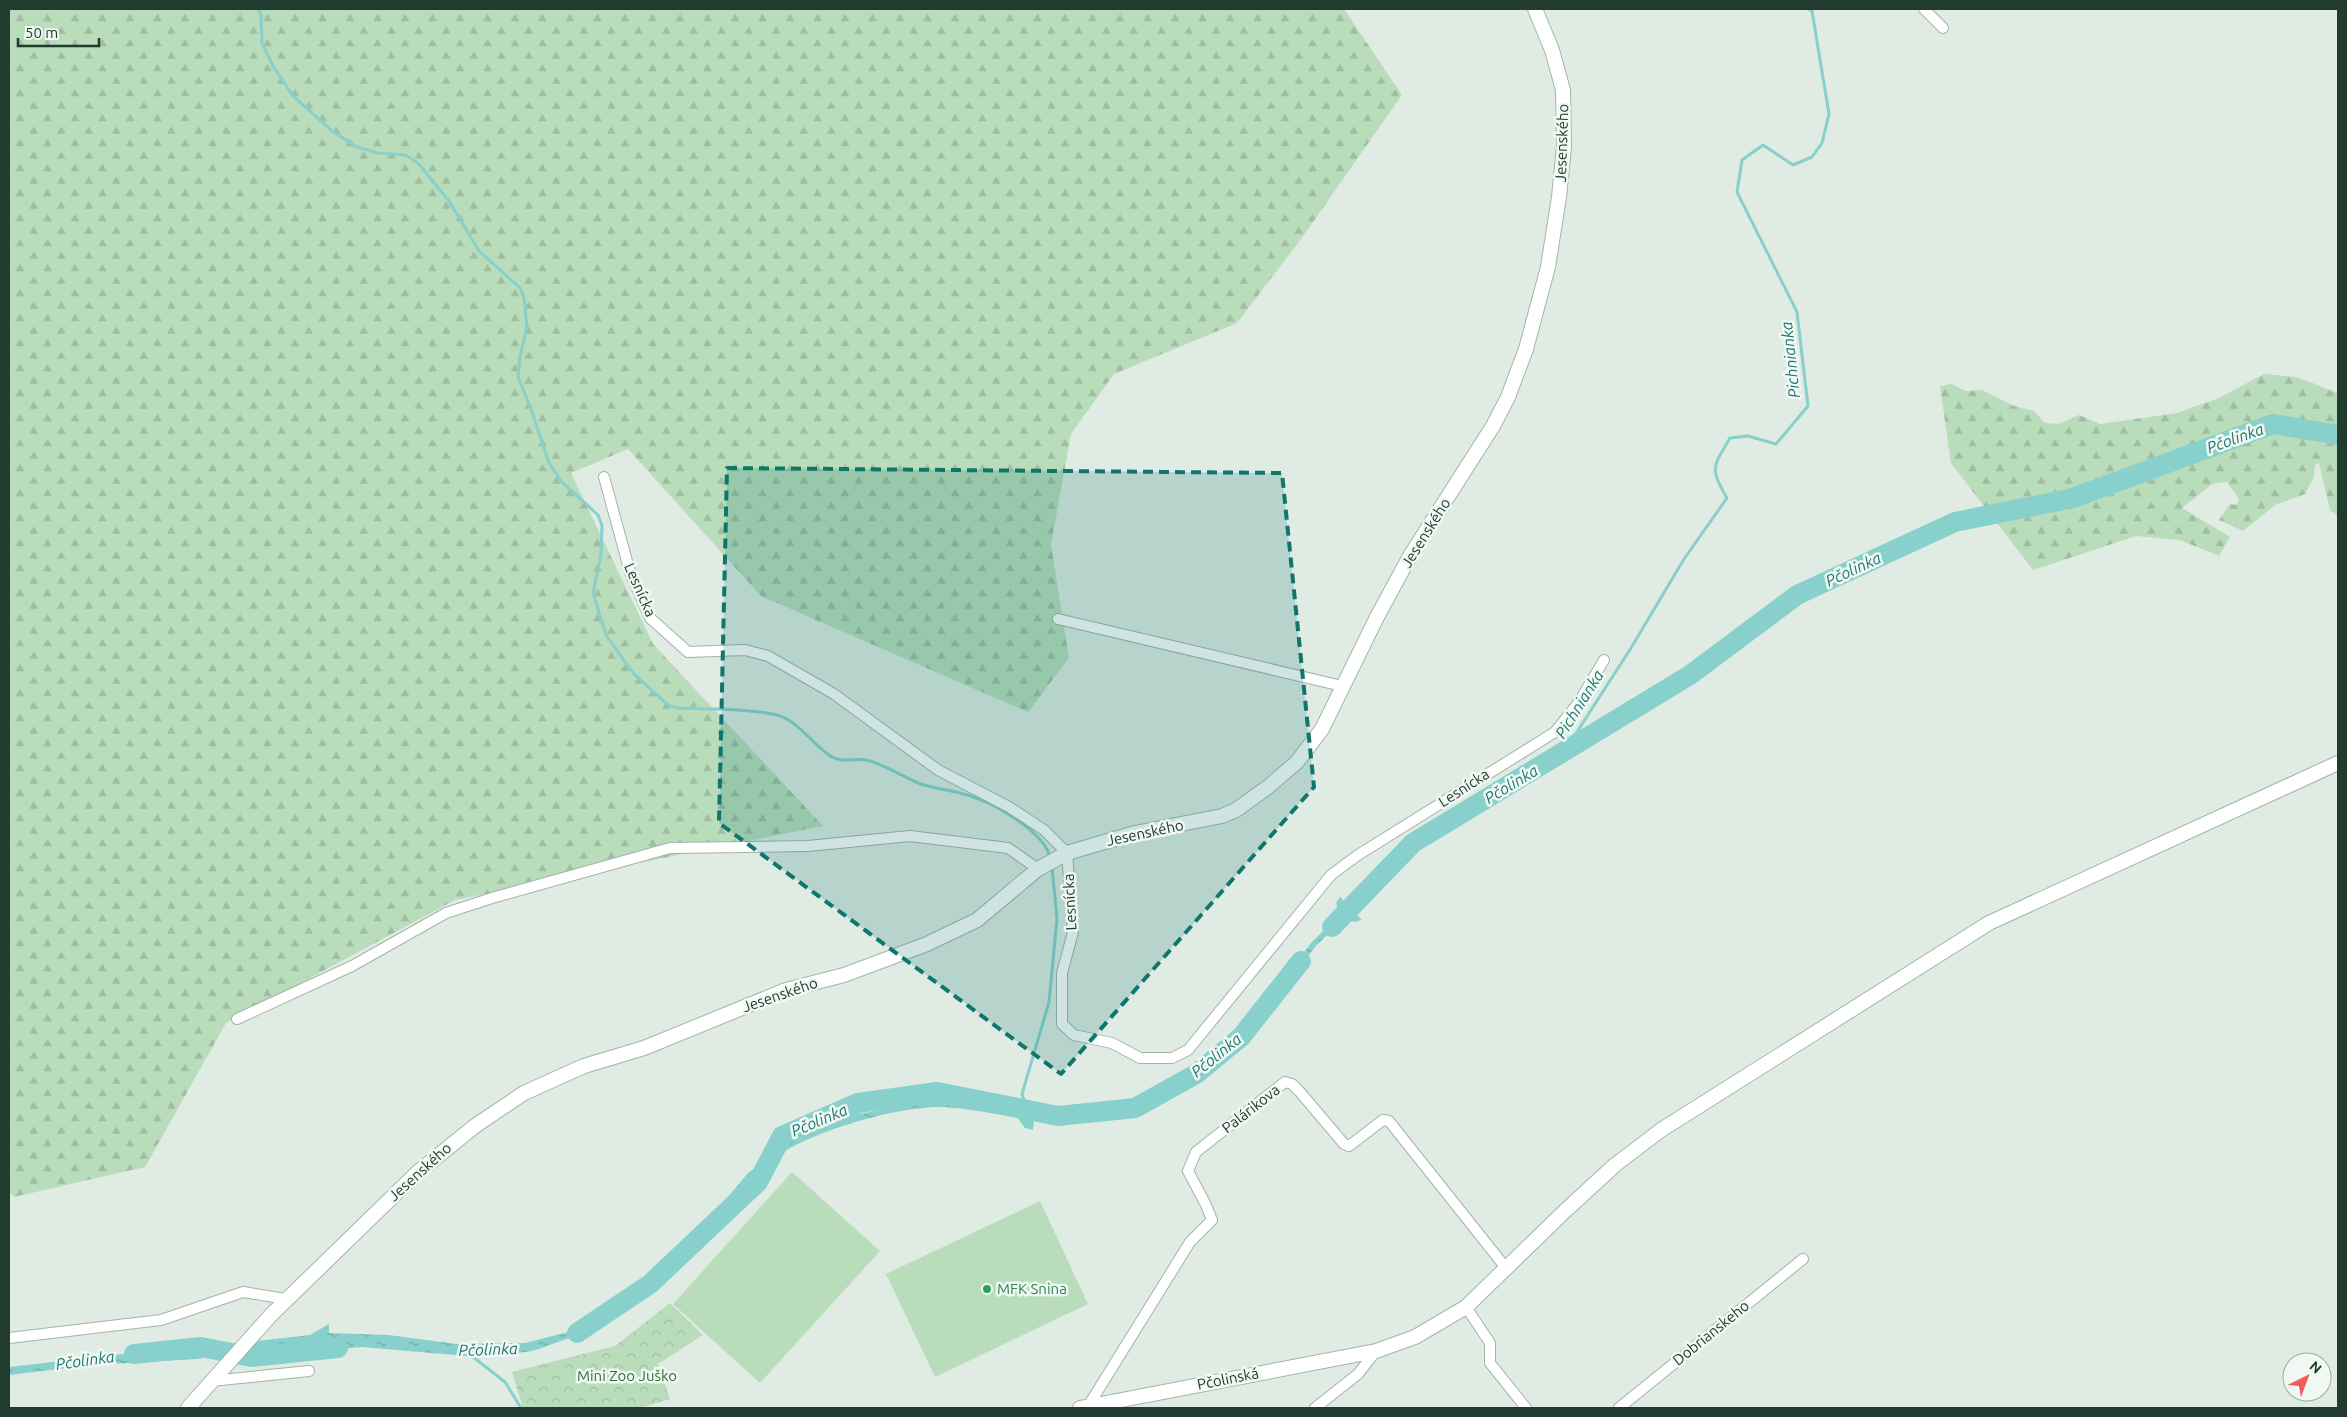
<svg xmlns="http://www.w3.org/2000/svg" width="2347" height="1417" font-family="Ubuntu,sans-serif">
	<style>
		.forest { fill: url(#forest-firs) }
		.park { fill: url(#park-crowns) }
		.garden { fill: #b9dcbb }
		.water { fill: url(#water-ripples) }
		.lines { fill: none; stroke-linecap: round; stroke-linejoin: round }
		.stream { stroke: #88d0cc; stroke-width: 3 }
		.river { stroke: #88d0cc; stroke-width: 20 }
		.street-casing { stroke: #a3b3aa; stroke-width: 12 }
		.secondary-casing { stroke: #9fb7a9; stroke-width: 16 }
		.street { stroke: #fff; stroke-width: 10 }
		.secondary { stroke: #fff; stroke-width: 14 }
		.marked { fill: #0f766e; fill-opacity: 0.2; stroke: #0f766e; stroke-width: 4; stroke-dasharray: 10 6; stroke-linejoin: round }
		.leisure-dot { fill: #2e9e5b; stroke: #f1f8f3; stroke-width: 2 }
		.labels { text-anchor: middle; stroke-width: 5; stroke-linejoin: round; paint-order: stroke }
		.street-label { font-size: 15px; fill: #213b2e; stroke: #f1f8f3 }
		.leisure-label { font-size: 15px; fill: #27864d; stroke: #f1f8f3; text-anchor: start }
		.park-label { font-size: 15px; fill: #2b7237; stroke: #f1f8f3 }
		.water-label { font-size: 16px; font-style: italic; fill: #1b7772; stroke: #f1f8f3 }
	</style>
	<defs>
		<pattern id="forest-firs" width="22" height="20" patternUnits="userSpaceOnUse" patternTransform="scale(1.25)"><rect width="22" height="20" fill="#b9dcbb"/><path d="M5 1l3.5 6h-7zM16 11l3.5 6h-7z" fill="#9fbea1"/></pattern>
		<pattern id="park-crowns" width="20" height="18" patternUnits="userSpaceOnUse" patternTransform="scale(1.25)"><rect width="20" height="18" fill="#b9dcbb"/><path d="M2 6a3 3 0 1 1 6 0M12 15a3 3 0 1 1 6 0" fill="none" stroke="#9fbea1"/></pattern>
		<pattern id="water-ripples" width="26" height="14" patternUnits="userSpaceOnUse" patternTransform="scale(1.25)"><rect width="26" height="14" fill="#88d0cc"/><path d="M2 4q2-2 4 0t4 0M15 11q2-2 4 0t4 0" fill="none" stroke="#6faaa6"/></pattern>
	</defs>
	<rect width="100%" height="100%" fill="#e0ebe4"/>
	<path class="forest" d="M9 9H1344L1402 95 1301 239 1237 323 1114 374 1071 434 1051 545 1069 658 1028 712 761 596 628 449 571 473 653 644 823 826 455 900 226 1023 145 1167 14 1197 9 1191Z
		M2264 374 2296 377 2338 393V516L2330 510 2319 463 2315 465 2314 477 2305 494 2275 505 2243 531 2219 520 2230 504 2236 505 2239 499 2227 482 2212 484 2182 508 2230 537 2219 556 2180 540 2136 536 2033 570 1951 463 1940 386 1952 384 1966 391 1982 390 2014 406 2034 411 2045 423 2059 424 2079 415 2100 424 2177 413 2219 398Z"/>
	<path class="park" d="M670 1303 703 1335 658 1364 670 1399 640 1408H523L512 1372 615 1346Z"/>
	<path class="garden" d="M792 1172 880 1251 760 1383 673 1304Z
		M1040 1201 1088 1304 935 1377 886 1274Z"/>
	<path class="water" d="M1340 897 1362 920 1354 922 1345 917 1315 947 1248 1036 1205 1076 1146 1110 1118 1117 1034 1120 1033 1130 1025 1128 1017 1117C994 1114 957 1106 934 1107 884 1110 804 1133 764 1165 739 1186 721 1215 701 1240 659 1289 617 1324 555 1343 546 1346 536 1351 526 1352 510 1354 493 1353 477 1354L476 1357 473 1359 466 1356 362 1347 329 1350V1358H315L311 1346 284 1345 197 1359 92 1365 9 1375V1367L140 1352 197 1350 229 1344 310 1335 329 1324V1333L388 1335 457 1344 525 1343 576 1330 618 1309 643 1290 673 1262 748 1173 788 1144 818 1129 853 1115 935 1100 1021 1112 1033 1101 1034 1108 1117 1114 1144 1107 1203 1073 1245 1033 1311 943 1339 915 1336 903Z"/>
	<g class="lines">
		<path class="stream" d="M258 9 261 14 262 43 273 66 293 96 332 131 357 147 378 153 405 155 418 163 449 201 479 251 520 288 524 298 527 327 520 356 518 377 530 406 549 463 561 481 598 515 602 526 601 555 593 593 606 635 633 673 667 704 676 708C701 709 765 708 785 718 803 727 815 747 832 757 843 763 854 758 866 760 879 762 904 777 918 783 937 790 957 790 976 798 999 806 1046 834 1050 858
			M1564 752 1631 648 1684 559 1727 498C1709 468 1713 467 1730 438L1748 436 1776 444 1808 406 1797 312 1737 192 1742 160 1763 145 1793 165 1812 157 1822 143 1829 114 1812 11 1809 9
			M1028 1111C1028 1104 1023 1101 1022 1094L1049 1002 1057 919 1052 867
			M473 1357 505 1382 521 1408"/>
		<path class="river" d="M1332 927 1413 843 1690 675 1797 595 1955 522 2073 498 2273 424 2338 435
			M577 1333 650 1284 758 1182 782 1136 858 1103 937 1092 1058 1116 1135 1108 1196 1074 1241 1037 1301 961
			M134 1354 201 1347 251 1357 338 1348"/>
		<defs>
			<path id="street" d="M1924 9 1943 28
				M604 477 630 572 650 618 688 652 745 650 768 656 834 694 938 770 1009 807 1044 830 1067 853 1073 932 1062 973V1024L1074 1035 1112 1043 1140 1058H1172L1188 1050 1331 875 1358 855 1555 732 1579 702 1604 660
				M1058 619 1342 686
				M237 1019 352 966 446 913 492 898 670 848 808 846 910 836 1008 848 1038 869
				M1466 1307 1490 1343V1363L1526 1408
				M9 1338 161 1320 243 1292 286 1299
				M211 1381 309 1371
				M1087 1408 1190 1242 1212 1220 1206 1205 1188 1171 1196 1152 1285 1082 1292 1084 1300 1092 1344 1144 1349 1146 1383 1120 1389 1121 1506 1268
				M1315 1408 1358 1374 1376 1351
				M1619 1408 1803 1259"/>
			<path id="secondary" d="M188 1408 271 1315 418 1172 475 1126 524 1093 584 1066 644 1048 786 990 844 975 927 944 977 920 1038 869 1067 853 1135 833 1222 816 1236 810 1268 787 1297 762 1322 729 1377 617 1410 556 1493 426 1508 397 1526 349 1548 267 1559 197 1564 146 1563 90 1552 50 1535 9
				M1080 1408 1376 1351 1415 1337 1466 1307 1566 1210 1615 1165 1661 1130 1989 923 2338 763"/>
		</defs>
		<use href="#street" class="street-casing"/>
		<use href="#secondary" class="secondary-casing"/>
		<use href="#street" class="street"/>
		<use href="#secondary" class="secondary"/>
	</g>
	<path class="marked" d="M727 468 1282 473 1314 787 1061 1074 719 823Z"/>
	<circle class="leisure-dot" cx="987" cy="1289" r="5"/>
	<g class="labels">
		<g class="street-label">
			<text transform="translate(1562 143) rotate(-88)" y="5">Jesenského</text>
			<text transform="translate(1426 533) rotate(-58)" y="5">Jesenského</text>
			<text transform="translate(640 590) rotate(66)" y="5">Lesnícka</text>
			<text transform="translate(1464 788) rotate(-33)" y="5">Lesnícka</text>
			<text transform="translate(1145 833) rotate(-12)" y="5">Jesenského</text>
			<text transform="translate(1070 902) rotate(-93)" y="5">Lesnícka</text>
			<text transform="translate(780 995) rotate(-19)" y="5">Jesenského</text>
			<text transform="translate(1251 1109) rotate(-38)" y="5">Palárikova</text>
			<text transform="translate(420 1172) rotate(-42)" y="5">Jesenského</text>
			<text transform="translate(1711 1333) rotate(-39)" y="5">Dobrianskeho</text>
			<text transform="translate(1228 1379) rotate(-11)" y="5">Pčolinská</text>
		</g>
		<g class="leisure-label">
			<text x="997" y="1294">MFK Snina</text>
		</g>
		<g class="park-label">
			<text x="627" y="1381">Mini Zoo Juško</text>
		</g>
		<g class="water-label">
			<text transform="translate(1790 360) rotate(-96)" y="6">Pichnianka</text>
			<text transform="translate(2235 438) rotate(-20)" y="6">Pčolinka</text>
			<text transform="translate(1853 569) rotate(-25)" y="6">Pčolinka</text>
			<text transform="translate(1579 704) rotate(-58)" y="6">Pichnianka</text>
			<text transform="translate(1511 784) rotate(-31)" y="6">Pčolinka</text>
			<text transform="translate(1216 1055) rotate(-39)" y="6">Pčolinka</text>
			<text transform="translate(819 1120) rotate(-23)" y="6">Pčolinka</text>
			<text transform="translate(488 1349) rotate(-2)" y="6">Pčolinka</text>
			<text transform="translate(85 1360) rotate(-8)" y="6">Pčolinka</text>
		</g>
	</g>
	<rect width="2347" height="1417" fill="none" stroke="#213b2e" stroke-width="20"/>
	<g transform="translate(2307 1377) rotate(42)"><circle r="24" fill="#f1f8f3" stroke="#9eaca4"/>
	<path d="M0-4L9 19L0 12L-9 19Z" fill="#f25c58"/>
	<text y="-8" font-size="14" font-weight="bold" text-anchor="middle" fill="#213b2e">N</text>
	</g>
	<path d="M18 38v8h81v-8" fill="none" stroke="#213b2e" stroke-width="2.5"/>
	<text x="25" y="38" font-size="15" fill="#213b2e" stroke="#f1f8f3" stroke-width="4" paint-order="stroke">50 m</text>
</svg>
